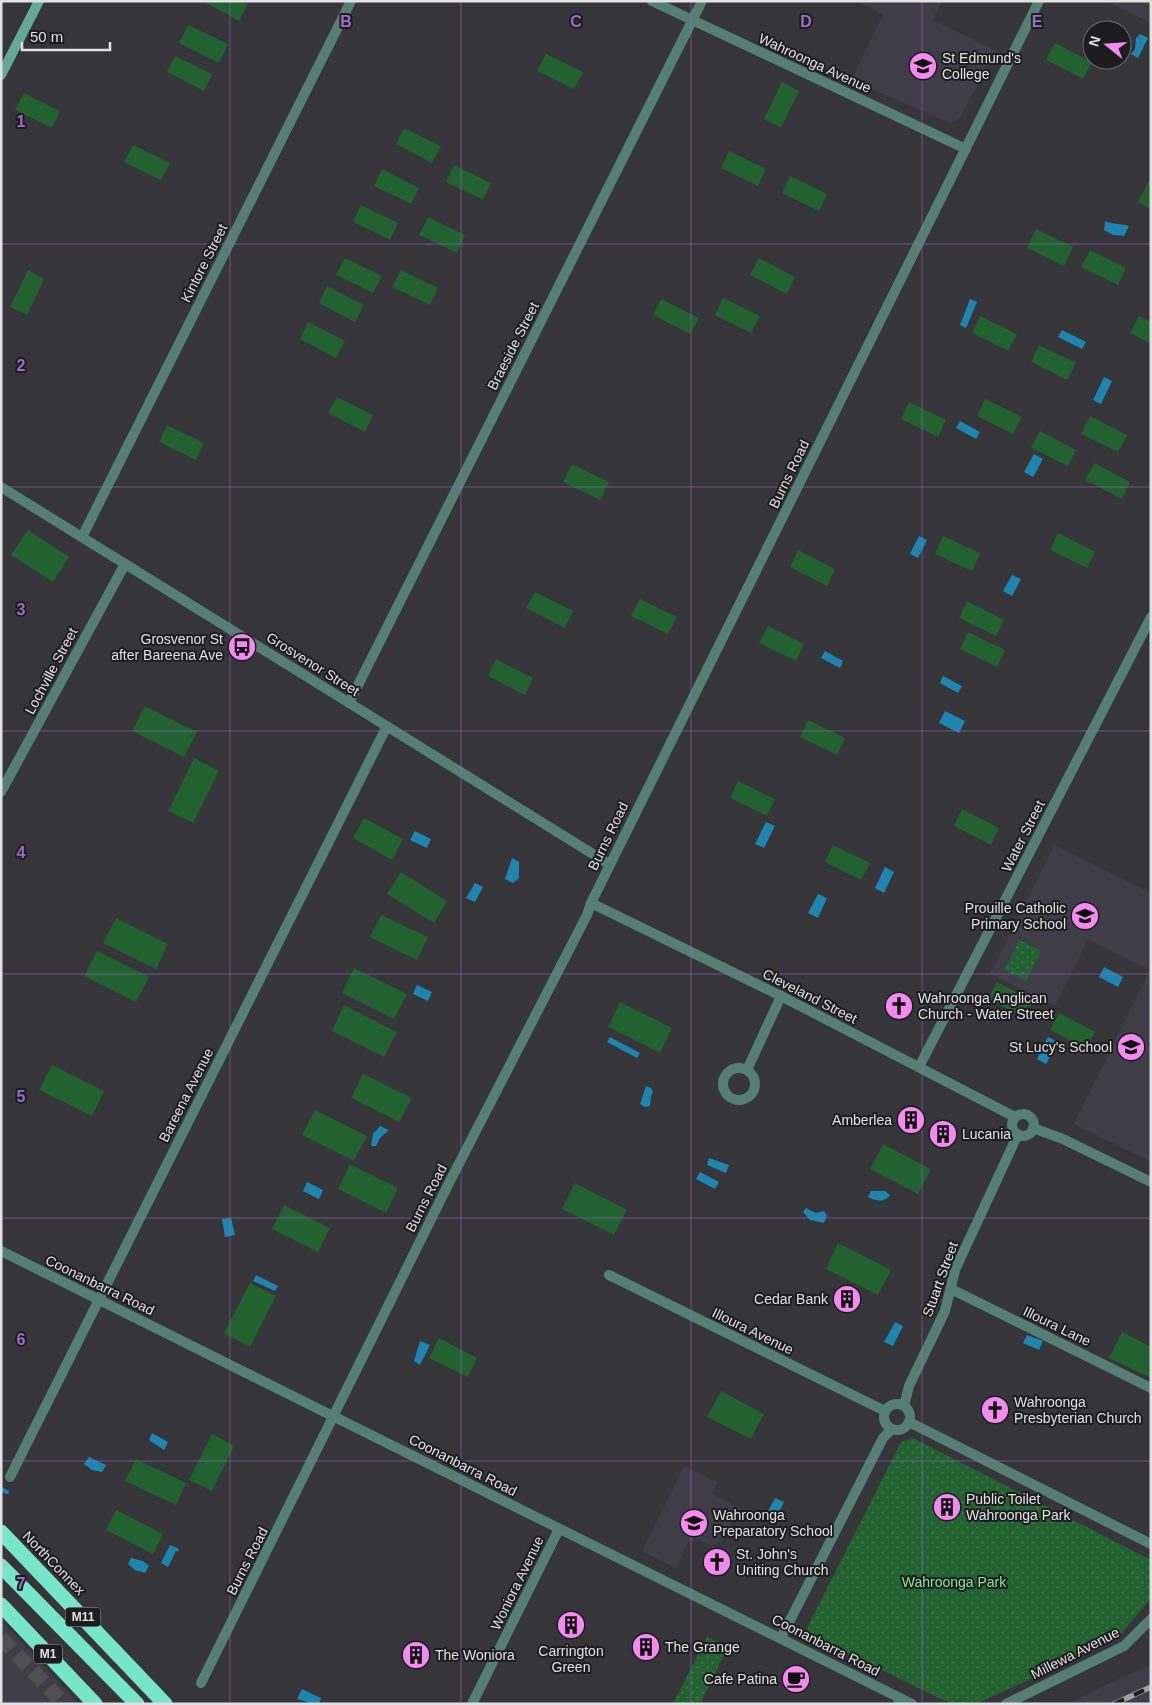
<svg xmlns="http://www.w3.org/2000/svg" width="1152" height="1705" font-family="Helvetica,sans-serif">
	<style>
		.built { fill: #3f3d47 }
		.park { fill: url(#park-dots) }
		.pitch { fill: #226130 }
		.water { fill: #1d85af }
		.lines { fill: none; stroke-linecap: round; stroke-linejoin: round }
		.stream { stroke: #1d85af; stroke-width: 4 }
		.motorway-tunnel { stroke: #504f52; stroke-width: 15; stroke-dasharray: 15 8; stroke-linecap: butt }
		.minor { stroke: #567f74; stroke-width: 10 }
		.tertiary { stroke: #567f74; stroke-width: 10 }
		.secondary { stroke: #64a897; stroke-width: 10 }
		.motorway { stroke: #76e5ca; stroke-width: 15 }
		.rail-casing { stroke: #a1a0a3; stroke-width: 5.5 }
		.rail { stroke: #1d1d1f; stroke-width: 4; stroke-dasharray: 11; stroke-linecap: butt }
		.grid { fill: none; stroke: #9f6bcc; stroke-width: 1; stroke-opacity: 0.55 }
		.labels { text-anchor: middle; stroke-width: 4; stroke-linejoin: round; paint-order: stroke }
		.shield { fill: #1d1d1f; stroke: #a6a6a8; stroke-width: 1 }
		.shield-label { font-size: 12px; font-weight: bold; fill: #e1e1e3 }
		.poi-label { font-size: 14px; fill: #e1e1e3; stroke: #1d1d1f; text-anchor: start }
		.street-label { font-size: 14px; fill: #e1e1e3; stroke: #1d1d1f }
		.park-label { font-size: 14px; fill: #89e698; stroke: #1d1d1f }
		.grid-label { font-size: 16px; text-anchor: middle; font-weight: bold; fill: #9f6bcc; stroke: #1d1d1f; stroke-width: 4; stroke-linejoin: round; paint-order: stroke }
	</style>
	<defs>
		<pattern id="park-dots" width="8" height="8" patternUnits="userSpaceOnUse" patternTransform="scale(1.25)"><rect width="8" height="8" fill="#226130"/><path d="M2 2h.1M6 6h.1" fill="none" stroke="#42774e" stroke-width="1.8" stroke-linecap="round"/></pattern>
	</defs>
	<rect width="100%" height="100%" fill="#363539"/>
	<path class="built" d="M857 1H942L933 20 996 51 960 118 950 123 851 80 883 15Z
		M1106 1H1151V23Z
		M1054 845 1151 893V1162L1074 1124 1150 970 1088 939 1055 1006 990 974Z
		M684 1466 717 1482 712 1494 739 1508 724 1539 712 1546 695 1538 693 1542 689 1541 676 1568 642 1551Z
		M1 1620 79 1704H10L1 1700Z
		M1151 1665V1704H1067L1110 1683Z"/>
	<path class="park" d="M1019 940 1041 951 1026 981 1004 970Z
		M913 1438 1151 1560V1598L1122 1633 1102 1646 976 1704H951L810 1635 807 1630 809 1624 901 1442Z
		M707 1637 728 1647 700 1704H673Z"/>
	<path class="pitch" d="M203 1H243L248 4 239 21Z
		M188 25 228 44 219 63 179 43Z
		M1055 43 1092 62 1083 79 1046 60Z
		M546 54 583 72 574 89 537 71Z
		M175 56 212 74 204 91 167 72Z
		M782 82 799 91 781 128 764 119Z
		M24 93 60 111 52 128 15 110Z
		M404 128 441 146 432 163 396 144Z
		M133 145 170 163 161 180 124 162Z
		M729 151 766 169 758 186 721 168Z
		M454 165 491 183 483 200 446 182Z
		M382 169 419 188 411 204 374 186Z
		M790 176 827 194 819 211 782 193Z
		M1151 177V209L1138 202Z
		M361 205 398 223 390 240 353 222Z
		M428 217 465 235 457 253 419 235Z
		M1036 229 1073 247 1064 266 1027 248Z
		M1090 250 1126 268 1118 285 1081 267Z
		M345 258 382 276 373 293 336 275Z
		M759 258 795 277 787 294 750 275Z
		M28 270 44 279 27 315 10 307Z
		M401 270 438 288 430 305 392 287Z
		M327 286 364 305 355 322 319 303Z
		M723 298 760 316 751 333 715 315Z
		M661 299 699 318 690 334 653 315Z
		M980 316 1017 334 1008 351 972 333Z
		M1139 316 1151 322V344L1130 333Z
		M308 322 345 341 336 358 300 339Z
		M1039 345 1076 363 1067 380 1031 362Z
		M337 397 373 415 365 432 328 413Z
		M985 399 1022 417 1013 434 977 416Z
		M909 402 946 420 938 437 901 419Z
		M1090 416 1127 435 1118 452 1081 434Z
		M167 425 204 443 196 460 159 442Z
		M1040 431 1076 450 1068 466 1031 448Z
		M1094 463 1130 482 1122 499 1085 480Z
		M572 464 609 482 600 500 563 482Z
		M28 530 69 557 53 582 11 555Z
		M1058 533 1095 552 1087 568 1050 550Z
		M943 536 980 553 972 571 935 554Z
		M798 550 835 569 827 586 790 567Z
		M535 592 573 611 565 628 526 608Z
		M640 599 677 617 668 634 631 616Z
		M967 601 1004 620 996 636 959 618Z
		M768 626 804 644 796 661 759 643Z
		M968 632 1005 650 997 667 960 649Z
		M496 659 533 678 525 695 488 676Z
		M145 706 197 732 184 757 132 731Z
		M808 720 845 738 837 755 800 737Z
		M194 758 219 771 193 823 168 811Z
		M738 781 775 799 767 816 730 798Z
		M962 809 999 828 991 845 954 826Z
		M364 818 403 839 392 860 353 838Z
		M833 845 870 863 861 880 825 862Z
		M401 872 447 901 434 923 387 894Z
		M381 915 428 937 417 960 370 937Z
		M116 918 168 944 156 969 103 943Z
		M97 951 149 977 136 1002 84 976Z
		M354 968 407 994 394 1019 342 993Z
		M997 982 1033 1001 1025 1018 988 999Z
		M620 1002 672 1028 660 1053 608 1027Z
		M344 1005 397 1032 384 1057 332 1031Z
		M1059 1013 1095 1032 1087 1049 1050 1030Z
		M52 1065 104 1091 92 1116 39 1090Z
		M363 1074 412 1098 399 1122 351 1098Z
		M315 1110 367 1136 354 1161 302 1135Z
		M883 1144 931 1169 918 1194 870 1169Z
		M350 1164 398 1188 386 1213 338 1189Z
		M575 1183 627 1210 614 1235 562 1209Z
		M284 1205 330 1228 318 1252 272 1229Z
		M838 1243 891 1270 878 1295 826 1269Z
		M250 1283 276 1296 250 1347 224 1333Z
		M1122 1332 1151 1347V1378L1109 1358Z
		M439 1338 477 1358 468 1377 429 1358Z
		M721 1391 764 1414 751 1439 707 1417Z
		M212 1434 234 1446 212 1491 189 1480Z
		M136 1459 186 1483 176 1505 125 1481Z
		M116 1510 163 1534 153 1554 106 1530Z"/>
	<path class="water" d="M1140 34 1148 38 1138 58 1131 54 1135 49 1136 38Z
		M1105 221C1114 225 1121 223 1129 226L1124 236 1113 235 1104 230Z
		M970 299 977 302 966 328 960 325Z
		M1062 330 1086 342 1082 349 1058 337Z
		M1104 377 1112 381 1101 404 1093 400Z
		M960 421 980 432 976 439 956 428Z
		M1034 454 1043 459 1033 477 1024 472Z
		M919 536 927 540 918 558 910 554Z
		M1012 575 1021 579 1012 596 1003 591Z
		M825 651 843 661 840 668 821 658Z
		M943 676 962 686 958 693 940 683Z
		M945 711 965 721 959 733 939 723Z
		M766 822 775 826 764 848 755 844Z
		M415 831 431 839 427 848 410 840Z
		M512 858 519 862V878L513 883 505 879Z
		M885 867 894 872 884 893 875 888Z
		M475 883 483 887 475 902 466 898Z
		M818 894 827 898 818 918 808 913Z
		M1104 967 1123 977 1118 987 1099 977Z
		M417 985 432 992 428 1001 413 994Z
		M610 1037 640 1053 637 1058 607 1042Z
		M1048 1037 1058 1042 1046 1064 1037 1059Z
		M646 1086 651 1088 653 1092 651 1096 650 1106 645 1107 640 1104Z
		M380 1126 389 1130 380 1138 376 1146H371L373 1134Z
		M709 1158 729 1165 726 1173 707 1165Z
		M700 1172 719 1182 715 1189 696 1179Z
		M307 1182 323 1190 319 1199 303 1191Z
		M871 1191H885L890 1195C885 1203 875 1201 868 1197Z
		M806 1208 816 1213 824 1211 827 1216 824 1223 810 1220 803 1212Z
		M231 1218 235 1235 225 1237 222 1219Z
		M256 1275 278 1286 275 1291 253 1281Z
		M895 1322 903 1326 893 1346 884 1342Z
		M1027 1335 1043 1341 1039 1350 1023 1343Z
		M420 1341 430 1345 420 1365 414 1361Z
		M152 1433 168 1442 164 1450 149 1440Z
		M89 1457 106 1465 102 1472 92 1470 84 1464Z
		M775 1498 784 1502 775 1520 766 1515Z
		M170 1545 179 1549 178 1552 176 1551 168 1567 161 1563Z
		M131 1558 143 1561 149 1566 145 1573 135 1570 128 1564Z
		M302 1689 321 1698 319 1704C310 1704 306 1701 297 1699Z"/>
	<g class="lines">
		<path class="stream" d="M1 1489 7 1492"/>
		<path class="motorway-tunnel" d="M1 1638 64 1704"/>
		<path class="minor" d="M652 1 966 149
			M82 537 351 1
			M349 703 702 1
			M1 792 125 564
			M919 1067 1151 617
			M723 1084a16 16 0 1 1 32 0a16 16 0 1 1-32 0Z
			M747 1070 781 996
			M1 1251 912 1704
			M609 1275 885 1411
			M951 1289 1151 1388
			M884 1417a13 13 0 1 1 26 0a13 13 0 1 1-26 0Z
			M904 1406 909 1386 945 1311 955 1270 1018 1134
			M909 1422 1151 1544
			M10 1477 387 726
			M781 1638 883 1438 892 1429
			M201 1683 448 1185 587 915 591 903
			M472 1704 559 1529"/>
		<path class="tertiary" d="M1 487 609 864
			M1012 1125a11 11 0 1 1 22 0a11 11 0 1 1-22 0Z
			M1015 1117 781 996 591 903 1039 1
			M1033 1128 1063 1139 1151 1182
			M898 1697 899 1704
			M1006 1704 1124 1646 1151 1619"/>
		<path class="secondary" d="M1 75 39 1"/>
		<path class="motorway" d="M1 1532 165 1704
			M1 1566 137 1704
			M1 1605 95 1704"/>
		<defs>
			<path id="rail" d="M1114 1704 1151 1687"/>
		</defs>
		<use href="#rail" class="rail-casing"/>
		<use href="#rail" class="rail"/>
	</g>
	<path class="grid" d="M230 1V1704M461 1V1704M691 1V1704M922 1V1704M1 244H1151M1 487H1151M1 731H1151M1 974H1151M1 1218H1151M1 1461H1151"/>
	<defs>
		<symbol id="school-disc" viewBox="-11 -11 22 22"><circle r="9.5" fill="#f489f0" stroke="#1d1d1f"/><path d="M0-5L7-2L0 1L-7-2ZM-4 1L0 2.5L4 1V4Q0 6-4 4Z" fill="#111"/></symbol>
		<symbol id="bus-disc" viewBox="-11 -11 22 22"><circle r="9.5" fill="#f489f0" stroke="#1d1d1f"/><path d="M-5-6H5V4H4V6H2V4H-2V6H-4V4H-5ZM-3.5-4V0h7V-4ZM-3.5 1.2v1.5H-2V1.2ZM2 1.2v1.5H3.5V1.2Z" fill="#111"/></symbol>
		<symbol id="church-disc" viewBox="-11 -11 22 22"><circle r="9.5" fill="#f489f0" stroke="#1d1d1f"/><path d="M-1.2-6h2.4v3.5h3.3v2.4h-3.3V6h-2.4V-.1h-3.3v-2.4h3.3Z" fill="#111"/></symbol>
		<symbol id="building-disc" viewBox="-11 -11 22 22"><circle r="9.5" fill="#f489f0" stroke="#1d1d1f"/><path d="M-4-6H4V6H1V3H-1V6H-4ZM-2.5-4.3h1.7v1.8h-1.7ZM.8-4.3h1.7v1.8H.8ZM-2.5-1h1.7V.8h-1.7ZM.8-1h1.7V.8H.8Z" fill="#111"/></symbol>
		<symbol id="cafe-disc" viewBox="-11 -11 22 22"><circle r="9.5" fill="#f489f0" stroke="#1d1d1f"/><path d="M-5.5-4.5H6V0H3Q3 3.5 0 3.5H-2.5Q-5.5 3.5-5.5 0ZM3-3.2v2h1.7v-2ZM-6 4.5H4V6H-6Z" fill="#111"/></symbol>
	</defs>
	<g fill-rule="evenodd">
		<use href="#school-disc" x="907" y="50" width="32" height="32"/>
		<use href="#bus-disc" x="226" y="631" width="32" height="32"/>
		<use href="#school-disc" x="1069" y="900" width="32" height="32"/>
		<use href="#church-disc" x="883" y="990" width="32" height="32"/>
		<use href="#school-disc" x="1115" y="1031" width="32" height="32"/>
		<use href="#building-disc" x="895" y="1104" width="32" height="32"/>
		<use href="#building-disc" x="927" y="1118" width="32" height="32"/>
		<use href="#building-disc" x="831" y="1283" width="32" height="32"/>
		<use href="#church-disc" x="979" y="1394" width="32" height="32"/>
		<use href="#building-disc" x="931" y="1491" width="32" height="32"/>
		<use href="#school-disc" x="678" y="1507" width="32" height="32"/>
		<use href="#church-disc" x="701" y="1546" width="32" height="32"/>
		<use href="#building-disc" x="555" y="1609" width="32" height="32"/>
		<use href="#building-disc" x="630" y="1631" width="32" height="32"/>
		<use href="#building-disc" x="400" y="1639" width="32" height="32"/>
		<use href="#cafe-disc" x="780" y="1663" width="32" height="32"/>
	</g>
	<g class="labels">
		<g class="shield">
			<rect x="65.5" y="1607.5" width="35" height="19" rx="4"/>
			<rect x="34" y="1644.5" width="28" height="19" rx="4"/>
		</g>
		<g class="shield-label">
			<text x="83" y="1621">M11</text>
			<text x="48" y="1658">M1</text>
		</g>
		<g class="poi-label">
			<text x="942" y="63">St Edmund's<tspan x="942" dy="16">College</tspan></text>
			<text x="223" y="644" text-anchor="end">Grosvenor St<tspan x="223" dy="16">after Bareena Ave</tspan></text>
			<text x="1066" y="913" text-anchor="end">Prouille Catholic<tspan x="1066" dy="16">Primary School</tspan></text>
			<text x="918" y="1003">Wahroonga Anglican<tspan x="918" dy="16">Church - Water Street</tspan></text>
			<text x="1112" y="1052" text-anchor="end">St Lucy's School</text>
			<text x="892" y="1125" text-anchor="end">Amberlea</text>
			<text x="962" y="1139">Lucania</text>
			<text x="828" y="1304" text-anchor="end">Cedar Bank</text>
			<text x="1014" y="1407">Wahroonga<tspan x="1014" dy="16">Presbyterian Church</tspan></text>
			<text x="966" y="1504">Public Toilet<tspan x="966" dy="16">Wahroonga Park</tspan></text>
			<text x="713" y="1520">Wahroonga<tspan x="713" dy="16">Preparatory School</tspan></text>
			<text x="736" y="1559">St. John's<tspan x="736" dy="16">Uniting Church</tspan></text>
			<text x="665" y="1652">The Grange</text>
			<text x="571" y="1656" text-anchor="middle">Carrington<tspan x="571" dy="16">Green</tspan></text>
			<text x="435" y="1660">The Woniora</text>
			<text x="777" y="1684" text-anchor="end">Cafe Patina</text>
		</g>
		<g class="street-label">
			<text transform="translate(815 63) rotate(25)" y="5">Wahroonga Avenue</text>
			<text transform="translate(204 263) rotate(-63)" y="5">Kintore Street</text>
			<text transform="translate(513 346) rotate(-63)" y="5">Braeside Street</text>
			<text transform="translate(789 474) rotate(-64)" y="5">Burns Road</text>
			<text transform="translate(313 664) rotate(32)" y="5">Grosvenor Street</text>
			<text transform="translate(51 671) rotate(-62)" y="5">Lochville Street</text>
			<text transform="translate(608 836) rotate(-64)" y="5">Burns Road</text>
			<text transform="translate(1023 836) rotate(-63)" y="5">Water Street</text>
			<text transform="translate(810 996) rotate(27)" y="5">Cleveland Street</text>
			<text transform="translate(186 1095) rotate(-63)" y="5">Bareena Avenue</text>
			<text transform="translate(426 1198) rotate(-63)" y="5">Burns Road</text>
			<text transform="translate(940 1279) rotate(-70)" y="5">Stuart Street</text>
			<text transform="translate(100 1285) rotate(26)" y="5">Coonanbarra Road</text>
			<text transform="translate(1057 1326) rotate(26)" y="5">Illoura Lane</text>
			<text transform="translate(753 1331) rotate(26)" y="5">Illoura Avenue</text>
			<text transform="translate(463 1465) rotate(27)" y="5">Coonanbarra Road</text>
			<text transform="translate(247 1561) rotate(-63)" y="5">Burns Road</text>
			<text transform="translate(54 1563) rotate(46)" y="5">NorthConnex</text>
			<text transform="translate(517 1583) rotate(-64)" y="5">Woniora Avenue</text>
			<text transform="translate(826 1645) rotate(27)" y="5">Coonanbarra Road</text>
			<text transform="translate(1075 1653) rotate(-27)" y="5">Millewa Avenue</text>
		</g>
		<g class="park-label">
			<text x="954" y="1587">Wahroonga Park</text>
		</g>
	</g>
	<g class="grid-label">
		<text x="346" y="27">B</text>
		<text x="576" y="27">C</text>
		<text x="806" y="27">D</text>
		<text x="1037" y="27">E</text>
		<text x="21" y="127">1</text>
		<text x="21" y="371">2</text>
		<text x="21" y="615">3</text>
		<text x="21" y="858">4</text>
		<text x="21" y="1102">5</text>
		<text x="21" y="1345">6</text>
		<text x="21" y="1589">7</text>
	</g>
	<rect width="1152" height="1705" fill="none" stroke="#e1e1e3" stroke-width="5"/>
	<g transform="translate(1107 45) rotate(287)"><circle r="24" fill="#1d1d1f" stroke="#6b6b6d"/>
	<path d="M0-4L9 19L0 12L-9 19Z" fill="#f489f0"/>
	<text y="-8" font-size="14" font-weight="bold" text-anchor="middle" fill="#e1e1e3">N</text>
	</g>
	<path d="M22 42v8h88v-8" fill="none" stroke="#e1e1e3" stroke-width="2.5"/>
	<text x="30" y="42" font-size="15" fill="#e1e1e3" stroke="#1d1d1f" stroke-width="4" paint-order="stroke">50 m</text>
</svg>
